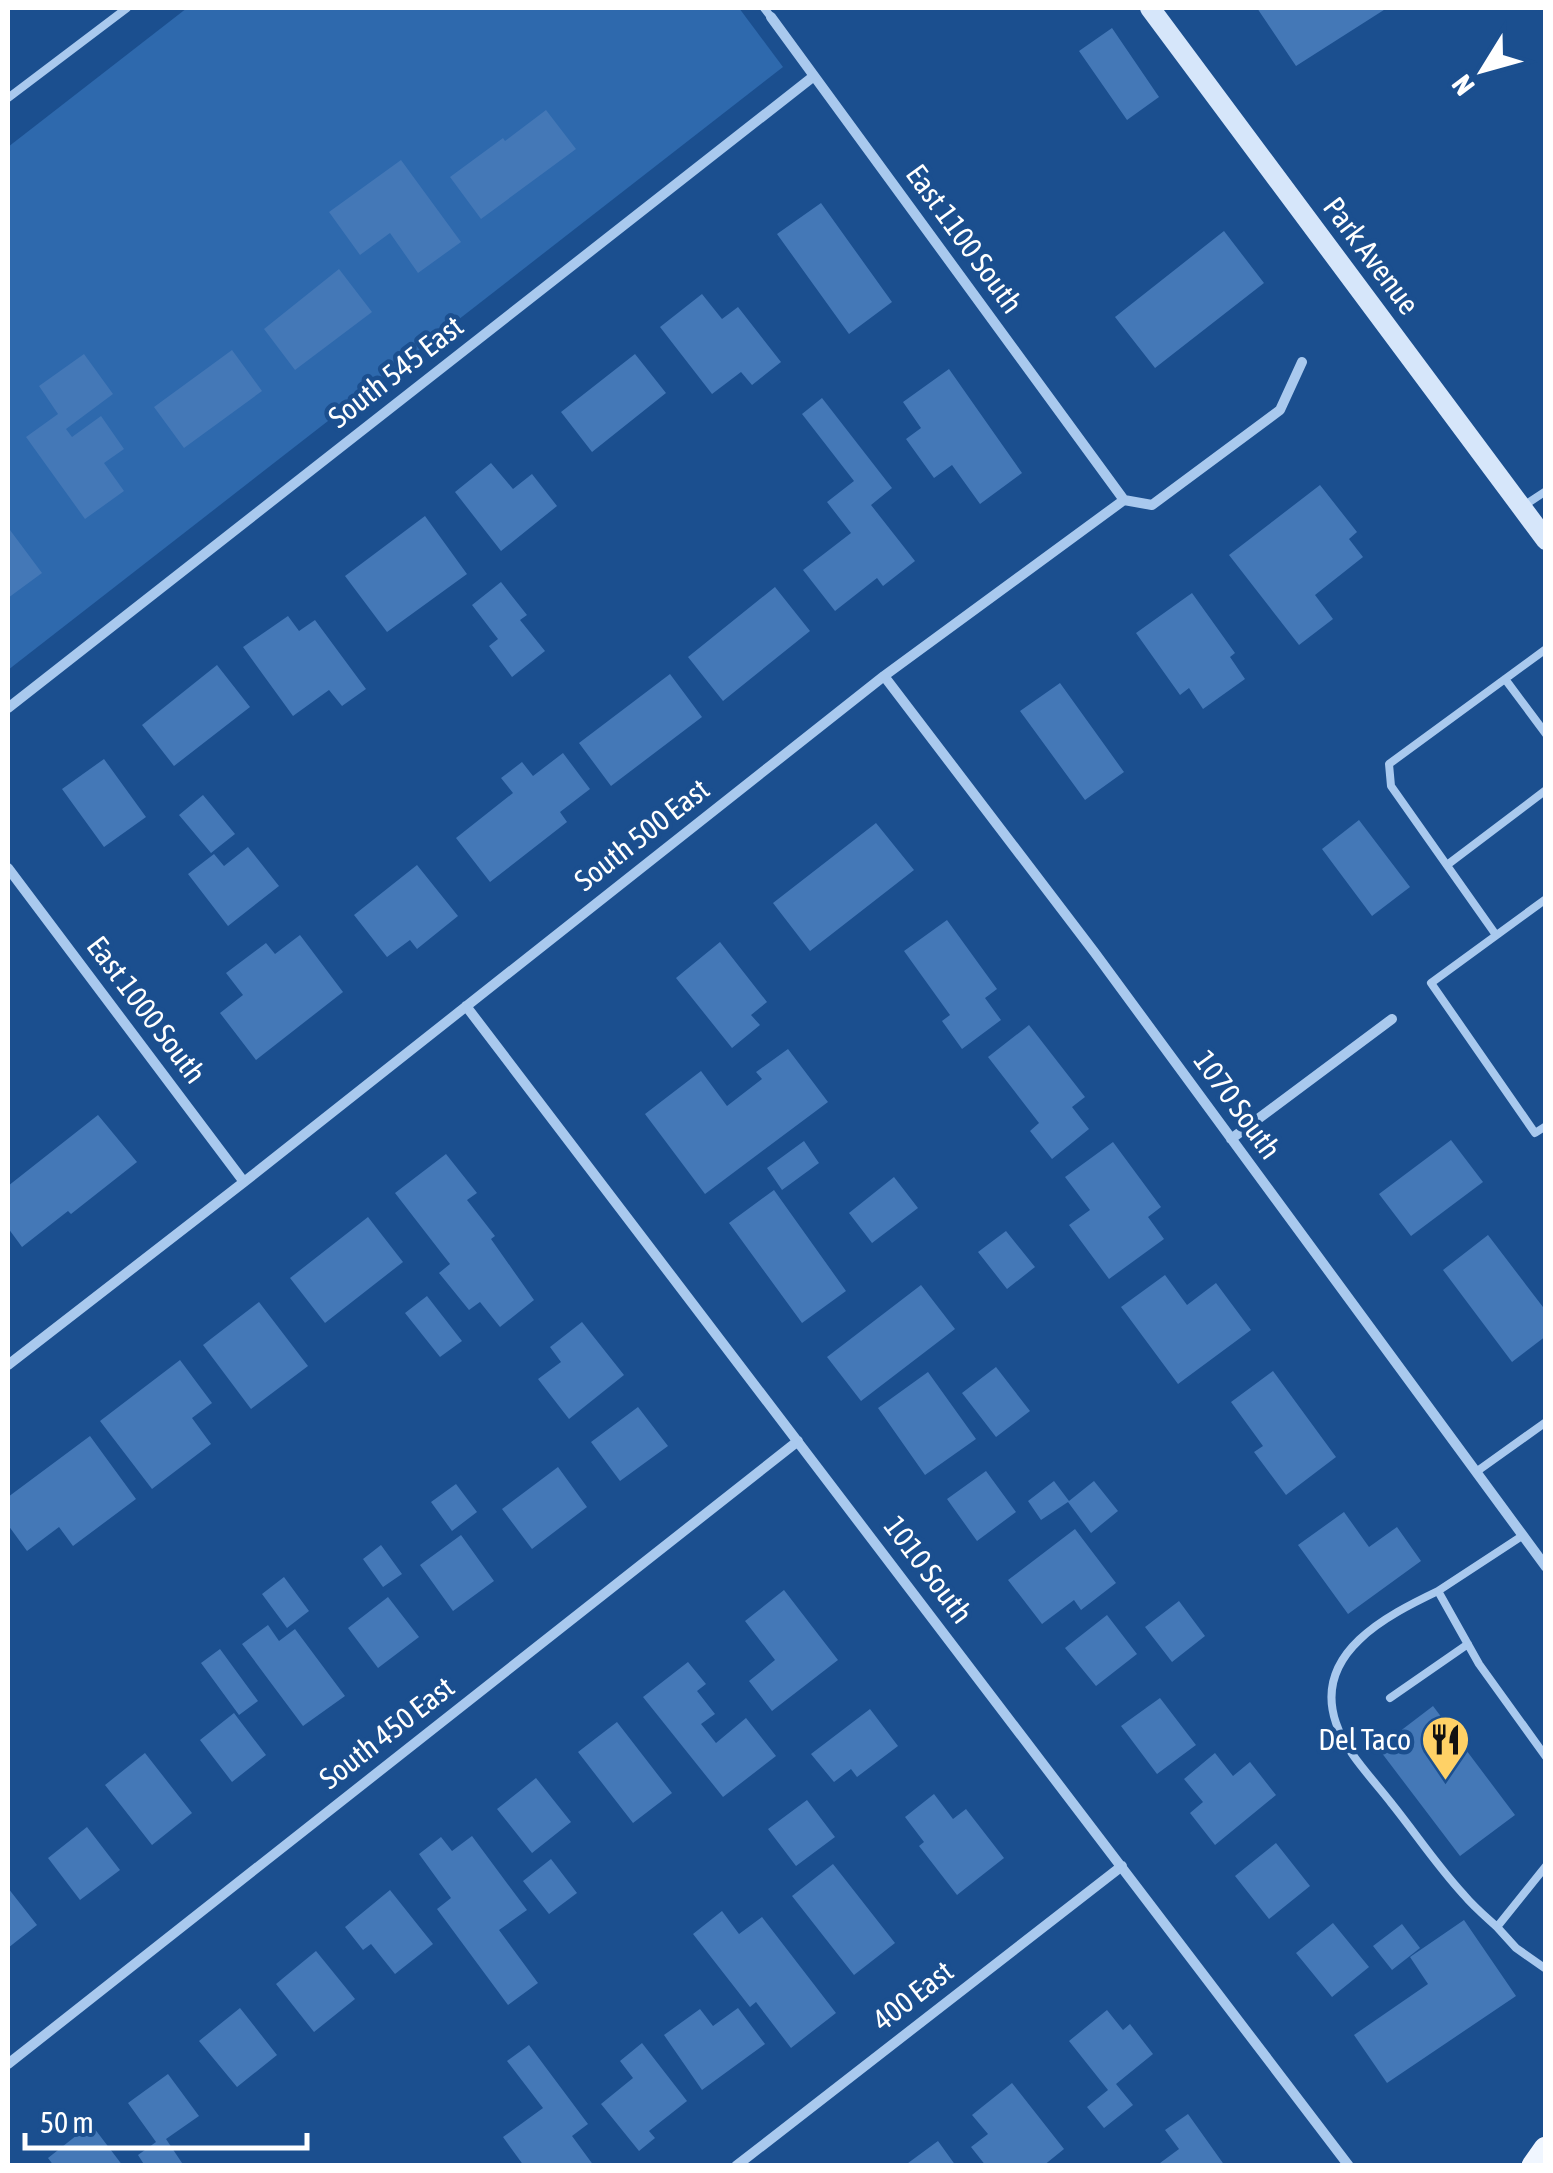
<svg xmlns="http://www.w3.org/2000/svg" width="1553" height="2173" font-family="'Asap Condensed',sans-serif">
	<style>
		.grass { fill: #2e69ad }
		.building { fill: #4478b7 }
		.lines { fill: none; stroke-linecap: round; stroke-linejoin: round }
		.lane { stroke: #a9c9ee; stroke-width: 8 }
		.street { stroke: #a9c9ee; stroke-width: 10 }
		.secondary { stroke: #d6e6fa; stroke-width: 20 }
		.primary { stroke: #f0f6ff; stroke-width: 25 }
		.labels { text-anchor: middle; stroke-width: 9; stroke-linejoin: round; paint-order: stroke }
		.street-label { font-size: 30px; fill: #fff; stroke: #1b4f8f }
		.poi-label { font-size: 30px; fill: #fff; stroke: #1b4f8f; text-anchor: end }
	</style>
	<rect width="100%" height="100%" fill="#1b4f8f"/>
	<path class="grass" d="M187 8H739L783 67 8 670V147Z"/>
	<path class="building" d="M1257 8H1387L1296 66Z
		M1112 28 1159 97 1127 120 1079 51Z
		M546 110 576 149 481 219 450 177 503 138 505 141Z
		M401 160 461 242 418 273 390 233 360 255 329 212Z
		M821 203 892 302 849 334 777 234Z
		M1224 231 1264 283 1155 368 1115 317Z
		M339 269 372 312 295 370 264 329Z
		M702 294 722 319 738 307 781 362 752 385 741 372 712 394 660 327Z
		M232 350 262 391 184 448 154 407Z
		M84 354 113 394 66 429 72 437 101 416 124 449 104 463 124 491 85 519 26 437 58 414 39 386Z
		M635 354 666 393 592 452 561 412Z
		M949 369 1022 473 980 504 952 465 934 478 906 439 921 428 903 402Z
		M822 398 892 488 871 505 915 561 883 586 877 578 835 611 803 570 851 533 827 502 854 481 802 414Z
		M491 463 513 489 532 474 557 506 501 551 455 492Z
		M1320 485 1357 532 1349 539 1363 557 1315 595 1333 619 1299 645 1229 555Z
		M425 516 467 574 387 632 345 576Z
		M10 530 42 573 8 598V532Z
		M501 582 527 615 520 620 545 651 512 677 489 646 498 639 472 605Z
		M775 587 810 631 723 701 688 657Z
		M1192 593 1235 653 1230 657 1245 679 1203 709 1189 688 1180 695 1136 633Z
		M288 616 299 631 315 620 366 689 342 706 329 690 293 716 243 647Z
		M217 665 250 707 174 766 142 725Z
		M670 674 702 717 611 786 579 743Z
		M1060 683 1124 772 1085 800 1020 711Z
		M563 753 590 789 560 812 567 822 490 882 456 838 513 793 501 778 522 762 533 776Z
		M104 759 146 817 104 847 62 789Z
		M203 795 235 834 211 853 179 815Z
		M1359 820 1410 887 1372 916 1322 849Z
		M876 823 914 870 810 951 773 903Z
		M248 847 279 886 228 926 188 874 214 854 224 866Z
		M417 865 458 916 417 949 410 940 387 957 354 915Z
		M947 920 997 989 985 998 1001 1020 962 1049 942 1021 950 1015 904 951Z
		M300 935 343 992 256 1060 220 1013 243 995 226 973 266 943 275 954Z
		M720 942 767 1002 751 1015 760 1025 732 1048 676 978Z
		M1029 1025 1085 1097 1072 1107 1089 1129 1052 1159 1030 1131 1039 1123 988 1057Z
		M788 1049 828 1102 705 1194 645 1114 701 1071 727 1106 762 1079 756 1072Z
		M98 1115 137 1162 71 1214 68 1211 22 1247 8 1228V1186Z
		M1451 1140 1483 1182 1411 1236 1379 1194Z
		M804 1141 819 1163 782 1190 767 1168Z
		M1113 1142 1161 1207 1148 1217 1164 1239 1109 1279 1069 1225 1090 1210 1065 1177Z
		M446 1154 477 1193 467 1200 495 1236 491 1239 534 1300 500 1327 480 1302 469 1310 439 1273 450 1264 395 1193Z
		M894 1177 918 1208 872 1243 849 1213Z
		M774 1190 846 1291 802 1323 729 1223Z
		M368 1217 403 1262 325 1323 290 1278Z
		M1006 1231 1035 1267 1007 1289 978 1252Z
		M1488 1235 1546 1311V1336L1512 1362 1443 1270Z
		M1165 1275 1187 1305 1216 1283 1251 1330 1178 1384 1121 1307Z
		M921 1285 955 1329 861 1401 827 1357Z
		M427 1296 462 1341 440 1357 405 1313Z
		M259 1302 308 1366 251 1409 203 1345Z
		M582 1322 624 1375 569 1419 538 1379 561 1362 550 1347Z
		M180 1360 212 1403 192 1418 211 1444 152 1489 100 1421Z
		M996 1367 1030 1411 996 1437 962 1393Z
		M1273 1371 1336 1457 1286 1495 1254 1452 1263 1446 1231 1402Z
		M928 1372 976 1439 925 1475 878 1408Z
		M638 1407 668 1446 620 1481 591 1442Z
		M90 1436 136 1499 73 1546 59 1527 27 1551 8 1525V1497Z
		M558 1467 587 1507 532 1549 502 1509Z
		M986 1471 1016 1512 977 1541 947 1499Z
		M1054 1481 1069 1501 1094 1481 1118 1511 1091 1533 1068 1502 1041 1520 1028 1501Z
		M456 1484 477 1512 452 1531 431 1502Z
		M1344 1512 1369 1547 1397 1527 1421 1561 1348 1614 1298 1545Z
		M1075 1529 1116 1583 1081 1610 1074 1600 1042 1624 1008 1580Z
		M461 1535 494 1581 453 1611 420 1565Z
		M381 1545 402 1574 383 1587 363 1559Z
		M284 1577 309 1611 287 1628 262 1594Z
		M784 1590 838 1660 772 1711 749 1681 775 1660 745 1621Z
		M388 1597 419 1637 378 1668 348 1628Z
		M1179 1601 1205 1636 1172 1662 1145 1627Z
		M1107 1615 1137 1654 1096 1686 1065 1648Z
		M268 1625 279 1641 295 1629 345 1696 303 1726 242 1644Z
		M220 1649 258 1701 239 1715 201 1663Z
		M688 1662 706 1684 697 1691 715 1714 701 1724 716 1743 746 1718 776 1756 723 1797 643 1697Z
		M1160 1698 1196 1745 1157 1774 1121 1726Z
		M1433 1706 1515 1815 1460 1856 1378 1748Z
		M870 1709 898 1746 857 1777 851 1769 834 1782 811 1754Z
		M234 1713 266 1755 232 1782 200 1740Z
		M617 1722 672 1793 633 1823 578 1752Z
		M145 1753 192 1813 152 1845 105 1785Z
		M1215 1753 1233 1776 1250 1762 1276 1795 1215 1845 1190 1813 1203 1802 1184 1779Z
		M536 1778 571 1822 532 1853 497 1809Z
		M934 1794 953 1819 966 1809 1004 1858 957 1895 919 1846 924 1842 905 1817Z
		M807 1800 835 1837 796 1866 768 1829Z
		M87 1827 120 1870 80 1900 48 1858Z
		M472 1836 527 1910 499 1930 538 1983 508 2005 437 1909 451 1898 419 1854 441 1837 452 1851Z
		M1276 1843 1310 1886 1269 1919 1235 1876Z
		M551 1859 577 1893 549 1914 523 1881Z
		M833 1864 895 1943 854 1975 792 1896Z
		M8 1888 37 1925 8 1948Z
		M390 1890 433 1944 395 1974 371 1944 363 1950 345 1927Z
		M722 1911 739 1934 762 1917 836 2013 791 2048 756 2002 750 2007 693 1934Z
		M1464 1920 1516 1996 1387 2083 1354 2035 1428 1984 1410 1957Z
		M1333 1923 1369 1967 1332 1997 1296 1953Z
		M1402 1924 1420 1948 1392 1970 1373 1946Z
		M316 1951 355 1999 314 2032 276 1984Z
		M240 2008 277 2055 237 2087 199 2041Z
		M738 2008 765 2044 702 2090 664 2035 700 2009 713 2026Z
		M1107 2010 1123 2030 1130 2024 1153 2054 1116 2084 1133 2105 1104 2128 1087 2107 1108 2090 1069 2041Z
		M642 2043 687 2101 649 2131 655 2138 639 2151 601 2104 633 2078 620 2061Z
		M529 2045 588 2124 572 2136 594 2166H524L503 2137 543 2108 507 2061Z
		M168 2074 199 2116 166 2139 184 2166H145L138 2155 156 2142 128 2103Z
		M1012 2083 1064 2149 1043 2166H986L971 2147 988 2134 972 2115Z
		M1188 2114 1225 2166H1156L1179 2149 1165 2130Z
		M91 2124 123 2166H54L48 2158Z
		M938 2141 956 2166H904Z"/>
	<g class="lines">
		<path class="lane" d="M764 8 771 17
			M8 98 127 8
			M1525 505 1546 491
			M1505 679 1546 734
			M1447 865 1546 790
			M1546 899 1431 983 1535 1133 1546 1126
			M1496 935 1391 786 1389 764 1546 649
			M1476 1472 1546 1422
			M1522 1536 1438 1591 1479 1664 1546 1757
			M1438 1591C1388 1615 1312 1653 1336 1723 1346 1753 1373 1779 1392 1804 1416 1834 1438 1867 1464 1895 1474 1907 1486 1917 1497 1927
			M1390 1698 1468 1644
			M1546 1866 1497 1927 1516 1948 1546 1969"/>
		<path class="street" d="M771 17 1124 500
			M884 676 1095 953 1546 1567
			M8 708 814 76
			M8 868 244 1182
			M466 1006 1349 2166
			M1231 1139 1392 1019
			M8 1365 244 1182 884 676 1124 500 1152 505 1280 410 1302 362
			M8 2064 798 1441
			M736 2166 1122 1866"/>
		<path class="secondary" d="M1150 8 1546 540"/>
		<path class="primary" d="M1534 2166 1546 2149"/>
	</g>
	<defs>
		<symbol id="restaurant-pin" viewBox="-11 -11 22 30"><path d="M0 17L-7.5 6A9.5 9.5 0 1 1 7.5 6Z" fill="#ffd166" stroke="#1b4f8f"/><path d="M-5-6h1v4h1v-4h1v4h1v-4h1v5L-1.5 .5V6h-2V.5L-5-1ZM5-6V6H3V1.5H1.5Q1.5-4 5-6Z" fill="#111"/></symbol>
	</defs>
	<g fill-rule="evenodd">
		<use href="#restaurant-pin" x="1418" y="1712" width="55" height="75"/>
	</g>
	<g class="labels">
		<g class="street-label">
			<text transform="translate(964 239) rotate(54)" y="10">East 1100 South</text>
			<text transform="translate(1371 256) rotate(53)" y="10">Park Avenue</text>
			<text transform="translate(396 372) rotate(-38)" y="10">South 545 East</text>
			<text transform="translate(642 835) rotate(-38)" y="10">South 500 East</text>
			<text transform="translate(146 1010) rotate(53)" y="10">East 1000 South</text>
			<text transform="translate(1237 1105) rotate(54)" y="10">1070 South</text>
			<text transform="translate(928 1570) rotate(53)" y="10">1010 South</text>
			<text transform="translate(387 1733) rotate(-38)" y="10">South 450 East</text>
			<text transform="translate(913 1996) rotate(-38)" y="10">400 East</text>
		</g>
		<g class="poi-label">
			<text x="1411" y="1750">Del Taco</text>
		</g>
	</g>
	<rect width="1553" height="2173" fill="none" stroke="#ffffff" stroke-width="20"/>
	<g transform="translate(1483 70) rotate(233)" stroke="#1b4f8f" stroke-width="8" paint-order="stroke">
	<path d="M0-8L18 38L0 25L-18 38Z" fill="#ffffff"/>
	<text y="-15" font-size="28" font-weight="bold" text-anchor="middle" fill="#ffffff">N</text>
	</g>
	<path d="M25 2133v15h282v-15" fill="none" stroke="#ffffff" stroke-width="5"/>
	<text x="40" y="2133" font-size="30" fill="#ffffff" stroke="#1b4f8f" stroke-width="8" paint-order="stroke">50 m</text>
</svg>
